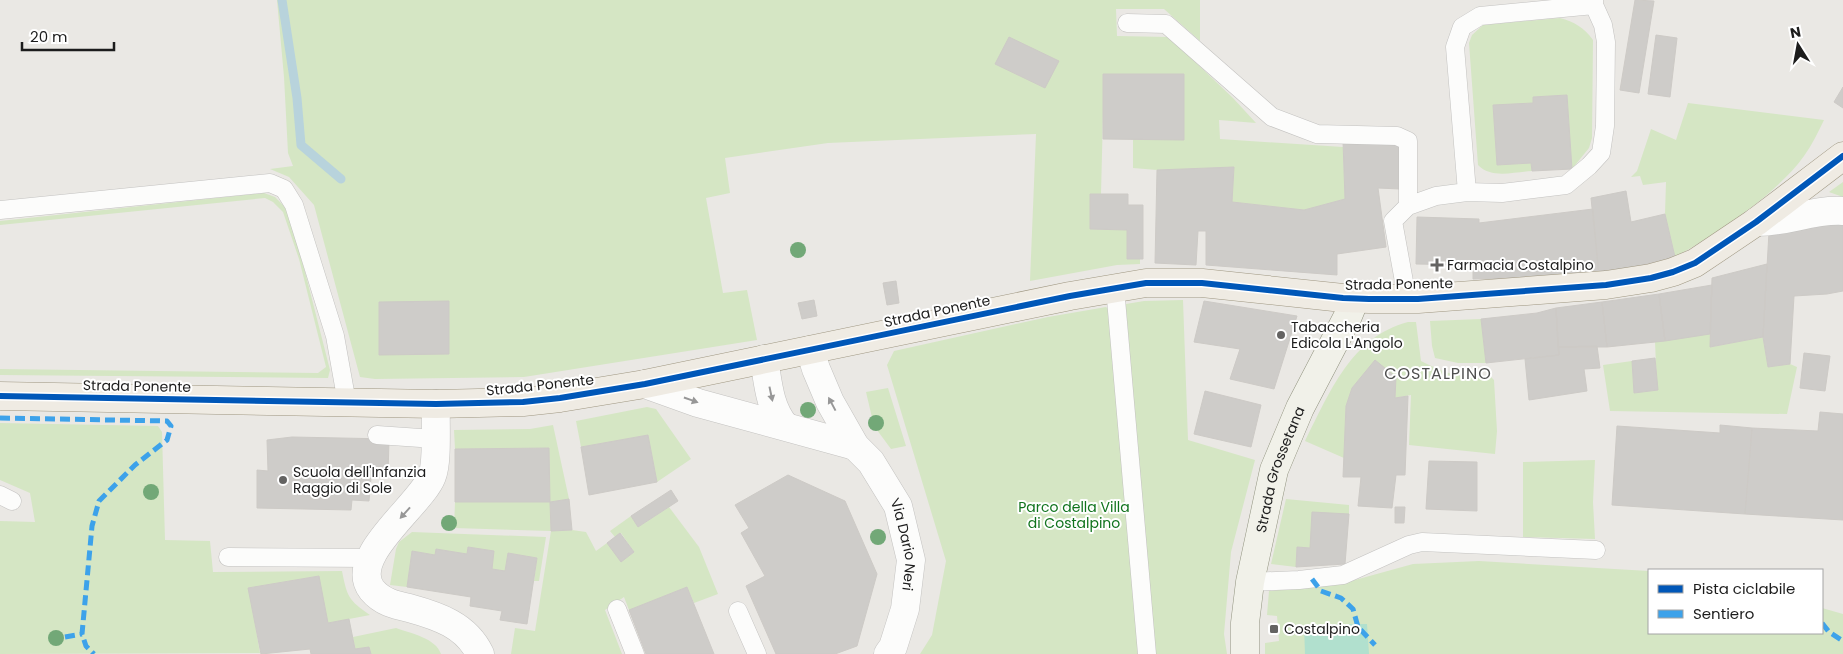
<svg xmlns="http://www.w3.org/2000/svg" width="1843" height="654" font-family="Poppins,sans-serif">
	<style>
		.grass { fill: #d5e6c4 }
		.pitch { fill: #b1e0ce }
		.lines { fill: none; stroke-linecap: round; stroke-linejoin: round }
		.stream { stroke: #b8d3dc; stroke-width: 9 }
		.building { fill: #ceccc9; stroke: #cdcac6 }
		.lane-casing { stroke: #c3c2c0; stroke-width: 19 }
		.street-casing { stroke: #c3c2c0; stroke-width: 29 }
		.secondary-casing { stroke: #90927e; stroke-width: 29 }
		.primary-casing { stroke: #9f9782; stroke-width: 29 }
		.lane { stroke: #fcfcfb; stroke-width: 18 }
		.street { stroke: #fcfcfb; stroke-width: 28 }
		.secondary { stroke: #f1f1e9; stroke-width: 28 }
		.primary { stroke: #efebe3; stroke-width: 28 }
		.quiet { stroke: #3da2ea; stroke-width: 5; stroke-dasharray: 10 5; stroke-linecap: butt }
		.cycleway-casing { stroke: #fff; stroke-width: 9 }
		.cycleway { stroke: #0057b8; stroke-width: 6 }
		.tree { fill: #72a877 }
		.oneway { fill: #979797 }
		.poi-dot { fill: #646362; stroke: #fff; stroke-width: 2 }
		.labels { text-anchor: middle; stroke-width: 4; stroke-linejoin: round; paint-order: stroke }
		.poi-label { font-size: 14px; fill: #1c1c1c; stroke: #fff; text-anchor: start }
		.street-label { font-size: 14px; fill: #1c1c1c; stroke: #fff }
		.park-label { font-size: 14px; fill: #10731d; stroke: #fff }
		.quarter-label { font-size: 16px; letter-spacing: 1px; fill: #4f4f4f; stroke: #fff }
	</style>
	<rect width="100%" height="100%" fill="#eae8e4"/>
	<path class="grass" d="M277 0H1200V41L1164 9H1116L1117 36 1169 37 1233 98 1256 123 1219 120 1220 139 1343 147 1345 199 1304 210 1232 202 1234 167 1157 170 1133 168V139H1184V75L1104 74 1101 194H1090V229L1127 230V259H1140V264L1117 265 1030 281 1036 134 828 143 725 158 730 193 706 198 723 293 747 290 757 340 524 377 375 379 360 377 314 205 289 177 270 169 293 166 288 153 284 77Z
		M1560 18C1574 22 1584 27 1593 40L1592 138 1589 148 1572 169 1567 95 1533 97V103L1493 106 1497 165 1531 163 1532 171C1514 172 1491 179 1478 165L1469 43 1472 35 1483 25Z
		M1688 103 1824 120C1818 132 1812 145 1804 156 1777 194 1715 235 1675 257L1665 214 1666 182 1643 185 1640 176 1631 177 1637 171 1651 129 1676 140Z
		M1843 182V197L1829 192Z
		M264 193 275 197 286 208 300 252 330 370 328 378 0 375V369L318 373 326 367 299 259 283 212 273 202 265 198 0 225V221Z
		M1183 300 1188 440 1255 460 1231 552 1224 634 1227 654H920L932 635 946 561 887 365 894 351 1048 317 1106 307 1112 312 1121 311 1126 304 1144 301Z
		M1481 319 1486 363H1458L1435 358 1432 346 1430 321Z
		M1408 322H1416L1421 361C1449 375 1460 378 1491 377L1494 380 1497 431 1495 454 1409 445 1411 395 1395 398 1396 377 1375 361 1352 388 1346 406 1344 458 1305 441C1330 392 1351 337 1408 322Z
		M1704 334H1710L1711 347 1763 337 1768 367 1790 364 1797 367 1787 414 1610 411 1603 365 1632 361 1634 393 1657 390 1655 341Z
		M888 388 906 446 891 449 874 426 866 392Z
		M647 407 656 409 691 459 657 482 648 435 581 447 576 421Z
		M0 423 158 426 162 432 165 540 210 541 213 572 342 571C347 596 348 600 370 615L328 623 318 576 249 588 260 653 0 654V521L35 522 30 493 0 480Z
		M553 425 569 499 550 502 551 531 572 530 586 532 596 551 607 543 622 561 634 552 621 533 615 537 610 531 631 516 638 527 669 507 699 547 718 594 694 603 687 587 629 610 624 597 605 610 622 654H511L515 628 535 631 551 531 454 528 455 502 550 501 549 448 455 449 454 430 530 429Z
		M1595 460 1593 502 1595 539 1523 537V462Z
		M1286 499 1349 505V514L1310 548 1297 547 1296 567 1271 564Z
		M412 532 546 537 539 581H534L537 558 508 553 505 571 492 569 494 551 468 547 467 554 436 549 435 555 412 551 407 587 390 585 396 549 399 542Z
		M1479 561 1649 571V633H1822V608L1843 614V654H1265V643L1279 641 1277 616 1267 615 1269 591 1344 583 1413 564Z
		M396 628C410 633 436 638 441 654H371L369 647 355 649 353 637Z"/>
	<path class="pitch" d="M1367 624 1369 654H1305L1304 625Z"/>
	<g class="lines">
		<path class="stream" d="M282 0 297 98 301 145 341 179"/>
	</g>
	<path class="building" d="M1635 0 1654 1 1639 93 1620 90Z
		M1656 35 1677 38 1670 97 1648 94Z
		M1009 37 1059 61 1045 88 995 64Z
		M1103 74H1184V140L1103 139Z
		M1843 87V108L1834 102Z
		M1567 95 1572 169 1532 171 1531 163 1497 165 1493 105 1533 103V97Z
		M1343 141 1400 142V189L1378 188 1386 247 1337 254V275L1206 265V231H1198L1196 265 1155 263 1157 170 1234 167 1232 202 1304 210 1345 199Z
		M1626 191 1631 222 1665 214 1675 257 1599 276 1591 198Z
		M1090 194H1128V205H1143V259H1127V230L1090 229Z
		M1593 209 1599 276 1473 279V265L1416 264 1417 217 1479 219V223Z
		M1843 221V291L1827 294 1794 296 1790 364 1768 367 1763 337 1769 232Z
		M1767 264 1763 337 1710 347 1712 278Z
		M896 281 899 303 887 305 883 283Z
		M1712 285 1710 334 1665 341 1659 294Z
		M1659 294 1665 341 1607 347 1602 302Z
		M814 300 817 316 802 319 798 303Z
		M449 301V354L379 355V302Z
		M1204 301 1297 316 1274 389 1230 379 1240 349 1194 342Z
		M1602 302 1607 347H1558L1556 308Z
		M1556 308 1559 355 1486 363 1481 319 1537 313Z
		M1597 346 1600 368 1584 369 1587 391 1529 400 1525 359 1559 355 1558 347Z
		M1804 353 1830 356 1825 391 1800 388Z
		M1655 358 1658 390 1634 393 1632 361Z
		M1375 360 1396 377 1395 398 1408 396 1405 475H1396L1392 508 1358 506 1361 477H1343L1346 406 1352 388Z
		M1205 391 1261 405 1251 447 1194 434Z
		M1820 412 1843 414V520L1745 514 1752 428 1818 431Z
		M1720 425 1752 428 1745 514 1612 505 1617 426 1720 433Z
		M648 435 657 482 589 495 581 447Z
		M292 437 389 439 388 476 371 478 369 501 352 500 351 510 257 508V470L268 471 267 440Z
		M549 448 550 502H455V449Z
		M1429 461 1477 462V511L1426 509Z
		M788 475 845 501 877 574 857 646 835 654H776L746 586 765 576 741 533 749 528 735 505Z
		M671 490 678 501 638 527 631 516Z
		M569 499 572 530 551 531 550 502Z
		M1395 507H1405L1404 523H1395Z
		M1312 512 1349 514 1345 564 1296 567 1297 547 1310 548Z
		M620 533 634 552 621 562 607 543Z
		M468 547 494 551 492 569 505 571 508 553 537 558 527 624 500 620 502 611 470 606 471 597 407 587 412 551 435 555 436 549 467 554Z
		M319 576 328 623 349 619 355 649 369 647 371 654H311L310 649 261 654 248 588Z
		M687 587 714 654H646L629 610Z"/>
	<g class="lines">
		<defs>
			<path id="lane" d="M1127 23 1166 24 1272 117 1317 134 1397 136 1408 141V206
				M1467 192 1502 193 1566 185 1589 166 1601 153 1605 126 1606 42 1603 25 1594 5V0
				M0 210 270 183 284 189 294 205 335 336 347 403
				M1115 288 1147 654
				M1407 298 1393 221 1408 206 1436 196 1467 192 1455 47 1462 27 1480 16 1594 5
				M377 435 435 439
				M0 495 12 501
				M228 557 370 558
				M1250 582 1299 580 1343 575 1409 545 1422 542 1596 550
				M617 609 635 654
				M738 611 757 654"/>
			<g id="street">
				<path d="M1756 222C1785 223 1813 209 1843 211"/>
				<path id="s1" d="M810 350 816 369 830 402 855 446 871 462 898 506 911 560 905 609 893 647 888 654"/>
				<path d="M764 359C768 382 769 407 785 426"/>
				<path d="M645 384 698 403 855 446"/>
				<path d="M436 404C435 421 438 462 432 476 421 505 346 557 372 590 382 602 395 605 409 608 438 616 466 625 480 654"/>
			</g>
			<g id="secondary">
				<path id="s2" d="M1245 654V623L1250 582 1274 470 1300 408 1348 316 1355 299"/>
			</g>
			<path id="primary" d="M0 396 436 404 523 402 560 398 645 384 1070 296 1146 283H1202L1343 298 1369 299H1418L1606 285 1651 278 1673 272 1695 263 1756 222 1843 156"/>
		</defs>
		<use href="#lane" class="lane-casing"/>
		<use href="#street" class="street-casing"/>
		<use href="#secondary" class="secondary-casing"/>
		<use href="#primary" class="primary-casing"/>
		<use href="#lane" class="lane"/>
		<use href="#street" class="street"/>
		<use href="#secondary" class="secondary"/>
		<use href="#primary" class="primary"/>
		<path class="quiet" d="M0 418 167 421 171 426 167 440 135 465 99 501 92 526 82 634 86 646 94 654
			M1312 579 1321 591 1341 598 1353 609 1358 627 1375 645
			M1822 623 1829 632 1843 641
			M65 637 82 634"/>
		<defs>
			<path id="cycleway" d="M0 396 436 404 523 402 560 398 645 384 1070 296 1146 283H1202L1343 298 1369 299H1418L1606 285 1651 278 1673 272 1695 263 1756 222 1843 156"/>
		</defs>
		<use href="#cycleway" class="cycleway-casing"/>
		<use href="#cycleway" class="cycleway"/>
	</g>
	<g class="tree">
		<circle cx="798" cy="250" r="8"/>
		<circle cx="808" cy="410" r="8"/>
		<circle cx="876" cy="423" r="8"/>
		<circle cx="151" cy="492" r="8"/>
		<circle cx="449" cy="523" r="8"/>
		<circle cx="878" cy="537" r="8"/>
		<circle cx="56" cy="638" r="8"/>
	</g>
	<defs><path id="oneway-solid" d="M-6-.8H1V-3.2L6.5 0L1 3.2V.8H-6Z" transform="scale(1.25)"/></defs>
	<g class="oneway">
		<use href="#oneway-solid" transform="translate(771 394) rotate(78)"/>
		<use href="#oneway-solid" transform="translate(691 400) rotate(19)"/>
		<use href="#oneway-solid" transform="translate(832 404) rotate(-118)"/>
		<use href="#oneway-solid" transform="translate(405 513) rotate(132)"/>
	</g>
	<g class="poi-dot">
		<path d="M1434.5 257.5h5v5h5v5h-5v5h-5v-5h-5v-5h5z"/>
		<circle cx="1281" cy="335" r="5"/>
		<circle cx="283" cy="480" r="5"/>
		<rect x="1269" y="624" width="10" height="10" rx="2.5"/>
	</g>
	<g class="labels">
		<g class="poi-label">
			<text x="1447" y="270">Farmacia Costalpino</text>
			<text x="1291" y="332">Tabaccheria<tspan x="1291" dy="16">Edicola L'Angolo</tspan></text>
			<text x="293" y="477">Scuola dell'Infanzia<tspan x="293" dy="16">Raggio di Sole</tspan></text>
			<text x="1284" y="634">Costalpino</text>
		</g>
		<g class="street-label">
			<text transform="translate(1399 284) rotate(-1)" y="5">Strada Ponente</text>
			<text transform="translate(937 311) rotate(-12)" y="5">Strada Ponente</text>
			<text transform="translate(540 385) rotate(-6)" y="5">Strada Ponente</text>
			<text transform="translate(137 386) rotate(1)" y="5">Strada Ponente</text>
			<text dy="5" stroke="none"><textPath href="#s2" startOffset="189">Strada Grossetana</textPath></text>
			<text dy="5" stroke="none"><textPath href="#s1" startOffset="220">Via Dario Neri</textPath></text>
		</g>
		<g class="park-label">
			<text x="1074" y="512">Parco della Villa<tspan x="1074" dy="16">di Costalpino</tspan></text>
		</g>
		<g class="quarter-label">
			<text x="1438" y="379">COSTALPINO</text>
		</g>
	</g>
	<rect x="1648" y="569" width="175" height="65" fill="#ffffff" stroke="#a4a4a4"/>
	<rect x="1658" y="585" width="25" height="8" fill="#0057b8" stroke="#a4a4a4"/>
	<text x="1693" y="594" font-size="15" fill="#1c1c1c">Pista ciclabile</text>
	<rect x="1658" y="610" width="25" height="8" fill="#3da2ea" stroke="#a4a4a4"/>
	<text x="1693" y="619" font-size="15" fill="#1c1c1c">Sentiero</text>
	<g transform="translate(1798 45) rotate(349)" stroke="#ffffff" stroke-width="4" paint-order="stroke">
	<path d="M0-4L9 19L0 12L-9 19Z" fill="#1c1c1c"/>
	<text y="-8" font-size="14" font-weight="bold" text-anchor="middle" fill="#1c1c1c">N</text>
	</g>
	<path d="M22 42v8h92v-8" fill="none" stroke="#1c1c1c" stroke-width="2.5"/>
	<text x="30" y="42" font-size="15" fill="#1c1c1c" stroke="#ffffff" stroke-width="4" paint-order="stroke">20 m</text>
</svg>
